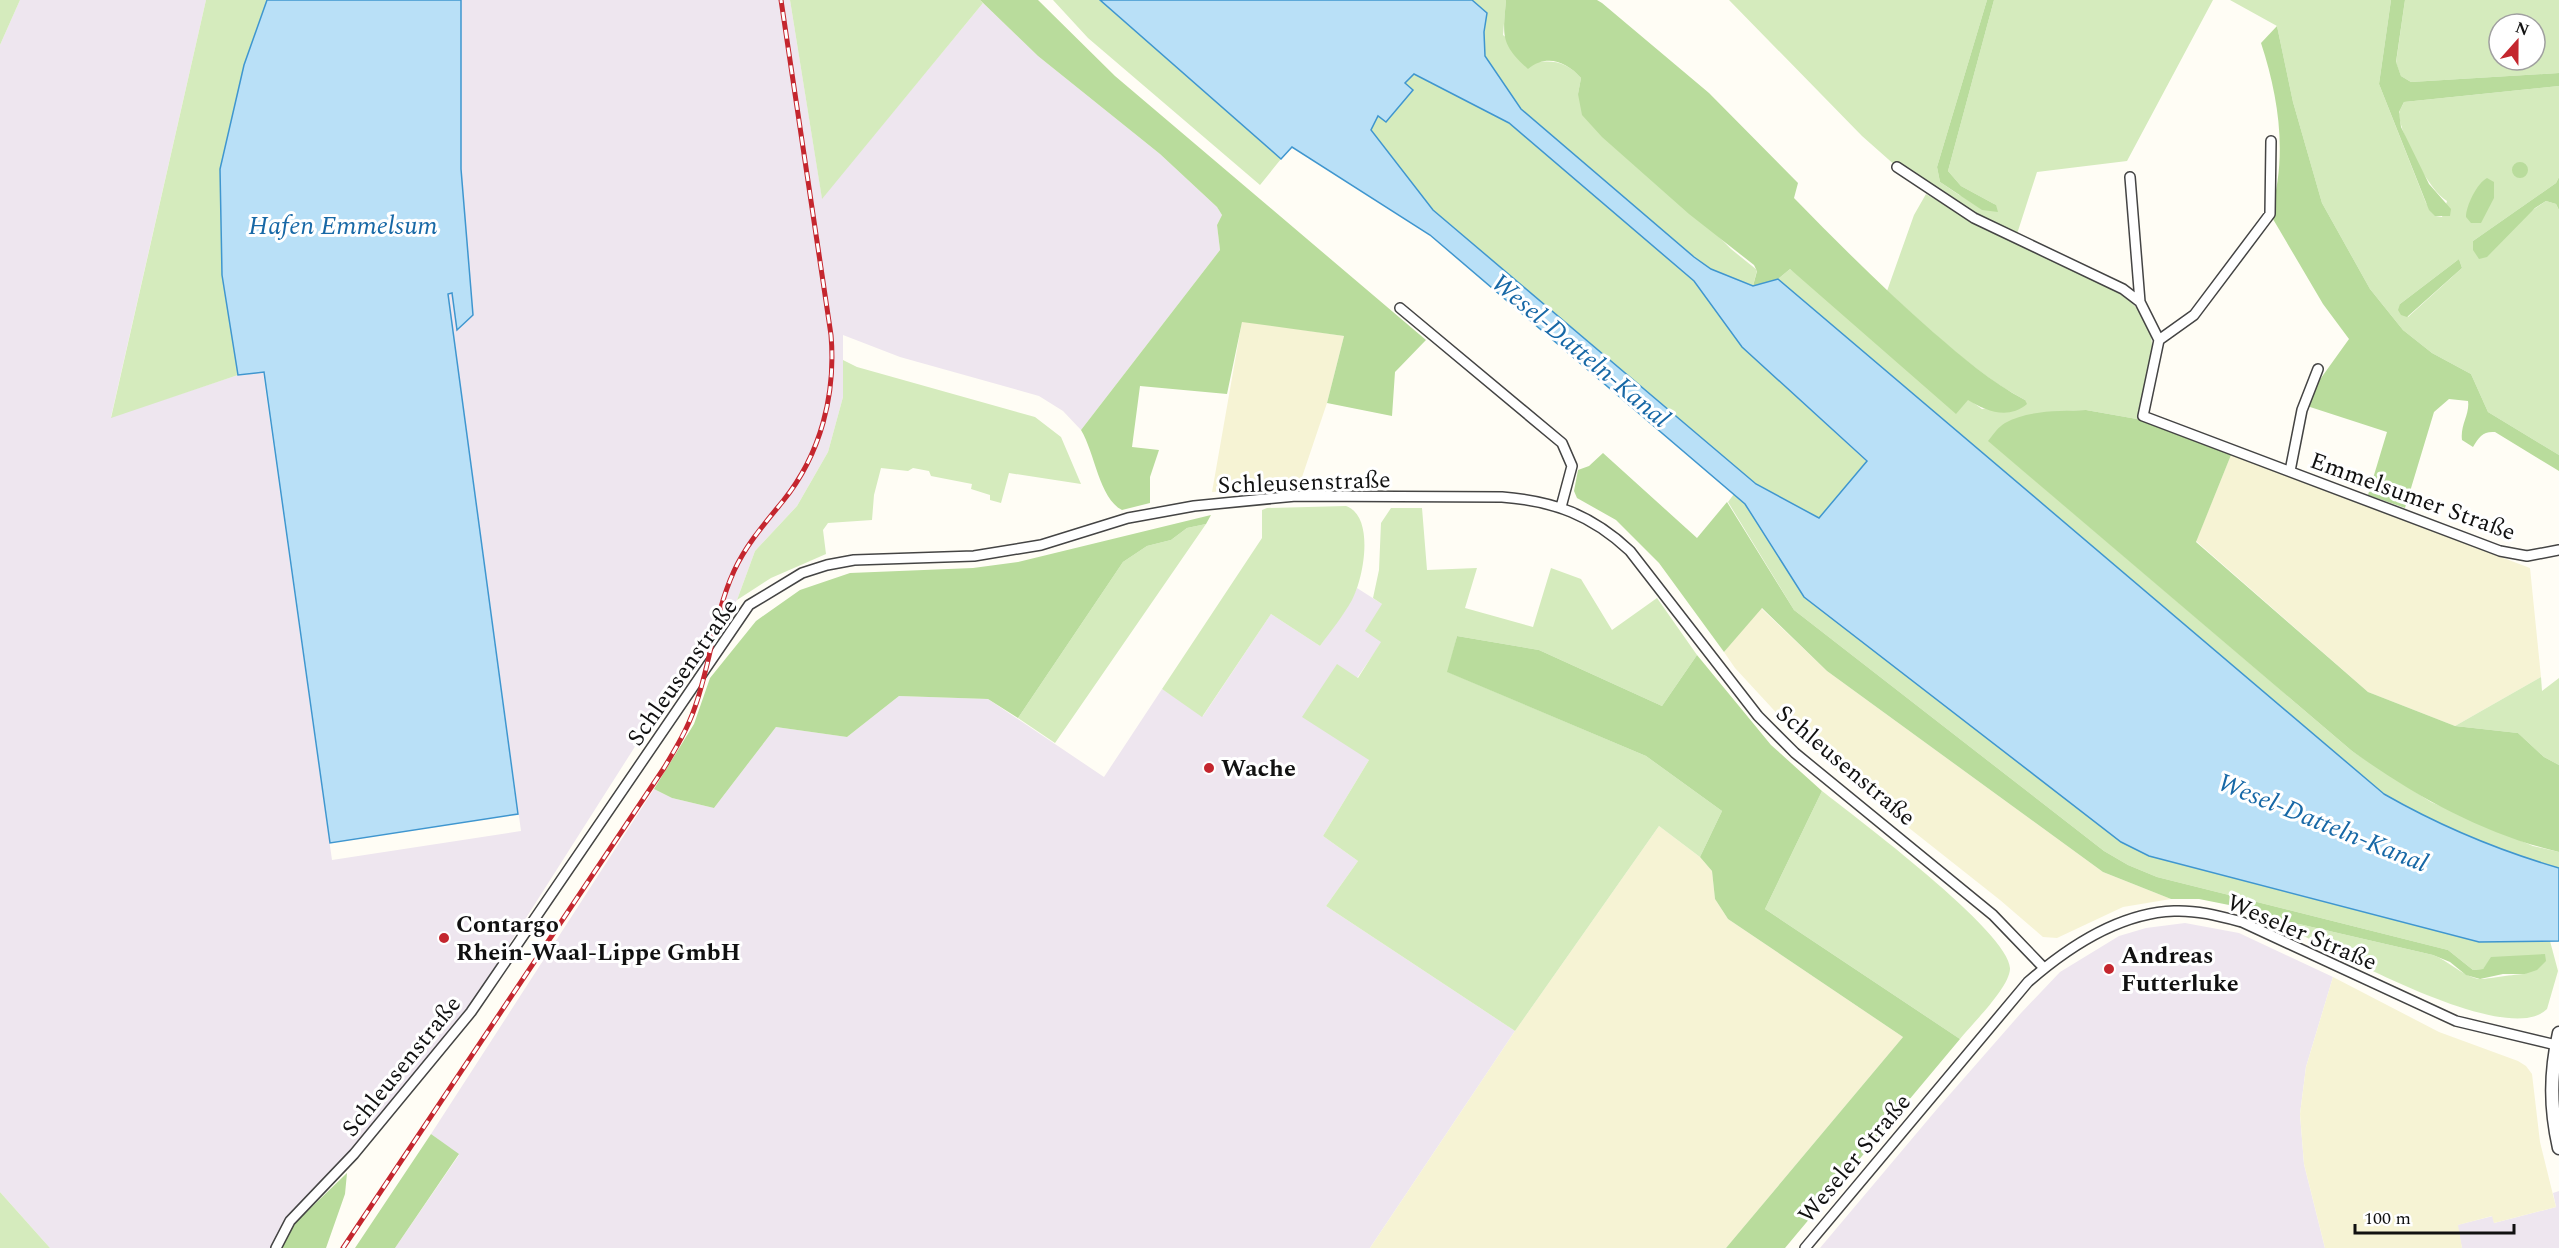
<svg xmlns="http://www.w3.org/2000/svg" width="2559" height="1248" font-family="Spectral,serif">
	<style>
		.industrial { fill: #eee6ef }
		.farmland { fill: #f6f3d4 }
		.green { fill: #d5ebbd; fill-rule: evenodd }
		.forest { fill: #b9dc9c }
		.water { fill: #b9e0f7; stroke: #3f96cf; stroke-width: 1.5; fill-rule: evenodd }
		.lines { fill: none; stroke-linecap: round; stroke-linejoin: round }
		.minor-casing { stroke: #444; stroke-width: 12 }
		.tertiary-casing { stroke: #444; stroke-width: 15 }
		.minor { stroke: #fff; stroke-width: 9 }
		.tertiary { stroke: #fff; stroke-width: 12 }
		.rail-casing { stroke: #c4262e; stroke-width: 5 }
		.rail { stroke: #fff; stroke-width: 3; stroke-dasharray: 9; stroke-linecap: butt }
		.poi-dot { fill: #c4262e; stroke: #fff; stroke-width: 2 }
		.labels { text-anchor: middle; stroke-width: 6; stroke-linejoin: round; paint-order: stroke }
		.street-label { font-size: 24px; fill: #111; stroke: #fff }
		.poi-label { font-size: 24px; font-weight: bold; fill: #111; stroke: #fff; text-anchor: start }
		.water-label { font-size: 26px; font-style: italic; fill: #1768a6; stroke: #fff }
	</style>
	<rect width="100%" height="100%" fill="#fffdf5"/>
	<path class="industrial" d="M20 0H206L111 417 238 375 263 372 332 860 521 831 448 293H452L458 330 473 315 461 169V0H790L822 198 983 3 1038 56 1160 154 1217 207 1222 215 1217 225 1220 250 1081 430 1063 411 1039 396 900 357 843 335V397L828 452 797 506 755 551 737 600 650 723 468 1009 356 1145 286 1219 271 1248H50L0 1192V45Z
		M1357 588 1382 604V642L1357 678 1337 665 1369 760 1323 836 1358 861 1326 906 1515 1031 1370 1248H395L459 1155 431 1134 654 789 672 798 714 808 776 727 847 737 899 696 988 699 1104 777 1162 689 1203 716 1271 614 1320 646 1352 599Z
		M2185 923 2239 933 2333 977 2306 1067 2300 1114 2304 1164 2325 1248H1820L1937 1109 2021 1013 2060 972 2119 936 2146 928Z
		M2559 1191V1248H2462L2457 1225 2493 1216 2494 1223 2556 1207 2553 1193Z"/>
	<path class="farmland" d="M1242 321 1344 336 1327 403 1299 486 1212 492Z
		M2231 455 2530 568 2541 677 2455 726 2368 692 2196 541Z
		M1761 608 1827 671 2103 872 2171 899 2123 907 2057 938 2043 937 2000 900 1837 771 1796 734 1735 668 1724 652Z
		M1659 826 1700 857 1712 871 1715 899 1728 919 1903 1037 1726 1248H1370L1515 1031Z
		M2333 977 2439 1032 2518 1061 2526 1066 2532 1074 2540 1142 2556 1207 2494 1223 2492 1216 2458 1225 2462 1248H2325L2304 1164 2300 1114 2306 1067Z"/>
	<path class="green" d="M0 0H20L0 45Z
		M206 0H267L244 65 220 169 222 275 238 375 111 418Z
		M790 0H980L983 3 822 199Z
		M1053 0H1100L1281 159 1260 185 1088 38Z
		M1472 0H1506L1503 35 1537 62C1556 60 1568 63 1581 78L1578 94 1731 249 1757 270 1753 286 1711 269 1694 257 1521 109 1485 56 1484 32 1487 13Z
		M1729 0H1987L1937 167 1940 182 1959 195 1996 205 1961 186 1948 171 1994 0H2213L2127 161 2037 172 2017 234 1977 214 1928 182 1897 167 1862 136Z
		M2230 0H2391L2379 84 2426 203 2436 216 2442 217 2447 201C2429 191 2401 136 2399 115 2399 110 2402 107 2404 102L2559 86V177L2556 183 2473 241V250L2546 201 2556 204 2559 210V455L2488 412 2471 374 2432 353 2403 330 2370 289 2322 203 2293 102 2277 26ZM2459 259 2462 268 2408 317 2400 304Z
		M2405 0H2559V73L2411 82 2401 76 2396 63ZM2499 24H2535V60H2499Z
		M1414 74 1509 123 1694 281 1742 347 1867 462 1819 518 1756 484 1433 210 1371 130 1378 115 1386 122 1413 91 1405 83Z
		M1926 194 1966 217 2118 292C2170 327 2151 368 2137 419L2086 410 2060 411 1989 441 2352 751 2431 802 2533 846 2559 852V868C2497 850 2440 826 2384 794L1778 279 1790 269 1982 409 2025 400C1973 372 1931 330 1887 291L1914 215Z
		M843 360 857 367 1035 417 1061 437 1081 484 1009 473 1001 503 990 500V495L971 489 972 484 931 476 929 471 913 468 908 471 881 468 874 495 872 520 828 523 823 530 826 554 771 578 737 600 755 551 797 506 828 452 843 397Z
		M1734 494 1745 504 1804 597 2121 842 2149 856 2479 942 2550 941 2558 971 2547 1009C2508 1049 2334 951 2290 929L2299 924 2433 955C2449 961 2461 975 2478 979 2482 980 2515 974 2525 974L2545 955 2490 960 2483 969 2473 970 2448 950 2157 877 2128 865 2104 851 1794 610 1728 502Z
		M1346 506C1375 516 1364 578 1352 600 1343 616 1331 631 1320 646L1271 614 1202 717 1162 689 1262 538V510L1267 508Z
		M1391 508H1422L1427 570 1477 568 1465 608 1533 627 1551 568 1581 579 1612 630 1657 598 1697 655 1662 706 1539 650 1457 636 1448 672 1646 756 1722 811 1700 857 1659 826 1515 1031 1326 906 1358 861 1323 836 1369 760 1302 717 1337 664 1358 678 1381 642 1365 631 1382 604 1373 598 1379 570 1381 523Z
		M1206 524 1055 743 1018 718 1123 562 1147 546 1171 540 1187 528Z
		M2541 677 2542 691 2559 678V765L2544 757 2518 733 2455 726Z
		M1822 791C1854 816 2012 934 2010 969 2009 988 1973 1023 1960 1039L1765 909Z
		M0 1192 50 1248H0Z"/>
	<path class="forest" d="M980 0H1038L1115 76 1426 340 1395 372 1392 416 1327 403 1344 336 1242 322 1227 394 1140 386 1132 447 1159 450 1150 477V503L1122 510C1099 498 1095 453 1081 430L1220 250 1217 225 1222 215 1217 207 1160 154 1038 56Z
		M1506 0H1597L1602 3 1709 93 1798 183 1794 198C1839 244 1884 289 1933 332 1962 357 1991 382 2025 400L2027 404C2008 420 1986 411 1968 400L1956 414 1790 269 1778 279 1753 286 1757 271 1754 265 1689 214 1602 137 1582 115 1578 94 1581 78C1566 61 1546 54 1528 69 1500 44 1503 36 1506 0Z
		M1987 0H1994L1948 171 1961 186 1996 205 1998 212 1982 210 1940 182 1937 167Z
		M2391 0H2405L2396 62 2401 76 2411 82 2559 73V86L2404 102 2399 112 2401 127 2429 184 2451 209 2450 216H2435L2429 210 2379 84Z
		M2277 26 2293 102 2322 203 2370 289 2403 330 2432 353 2471 374 2488 412 2559 455V471L2495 432C2483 431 2479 437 2473 447L2462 440C2460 425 2470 414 2468 401L2449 399 2434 412 2405 508 2368 495 2387 432 2307 406 2311 392 2349 339 2323 304 2270 214C2288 158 2279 98 2261 43Z
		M2512 170a8 8 0 1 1 16 0a8 8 0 1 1-16 0Z
		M2559 177V210L2556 204 2546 201 2535 208 2487 257 2479 259 2473 250V241L2556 183Z
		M2487 178 2494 182V198L2481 223H2471L2466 217C2466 206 2477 183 2487 178Z
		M2459 259 2462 268 2407 317 2401 315 2398 310 2400 304Z
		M2086 410 2137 419 2231 455 2196 542 2368 692 2455 726 2518 733 2544 757 2559 765V852C2483 834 2415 796 2352 751L1988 441C1993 435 1998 427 2005 423 2027 410 2061 411 2086 410Z
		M1603 453 1697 538 1727 502 1794 610 2104 851 2128 865 2157 877 2448 950 2473 970 2483 969 2491 957 2545 954 2546 961 2537 970 2525 974H2503L2480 979 2466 975 2450 962 2433 955 2299 924 2290 929 2239 907 2199 899H2171L2103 872 1827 671 1762 608 1724 652 1659 563 1616 520 1577 498 1574 491 1578 470 1589 466Z
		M1211 515 1206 524 1187 528 1171 540 1147 546 1123 562 1018 718 988 699 899 696 847 737 776 727 714 808 672 798 654 789 694 724 710 678 756 621 800 590 850 573 973 568 1018 562Z
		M1457 636 1539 650 1662 706 1697 655 1771 745 1822 791 1765 909 1960 1039 1785 1248H1726L1903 1037 1728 919 1715 899 1712 871 1700 857 1722 811 1646 756 1447 672Z
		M431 1134 459 1154 395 1248H355Z
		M347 1173 345 1194 326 1248H281L294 1224Z"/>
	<path class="water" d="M267 0H461V169L473 315 457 330 452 293 448 294 518 814 330 843 264 372 238 375 222 275 220 169 244 65Z
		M1100 0H1472L1487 13 1484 32 1485 56 1521 109 1694 257 1711 269 1753 286 1778 279 2384 794C2440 826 2497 850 2559 868V941L2479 942 2149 856 2121 842 1804 597 1745 504 1430 235 1292 147 1281 159ZM1414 74 1509 123 1694 281 1742 347 1867 461 1819 518 1756 484 1453 227 1433 210 1371 130 1378 116 1386 122 1413 90 1405 83Z"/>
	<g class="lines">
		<defs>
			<path id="minor" d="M1897 167 1974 218 2123 289 2140 302 2159 340 2143 416 2500 551 2527 556 2559 550
				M2130 177 2140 302
				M1400 308 1562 443 1572 466 1561 507
				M2159 340 2194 315 2270 214 2271 141
				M2290 471 2302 410 2318 369
				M276 1248 290 1221 354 1154 471 1012 749 605 802 573 827 565 854 560 974 556 1041 545 1128 518 1194 506 1296 496 1502 497C1554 501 1592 515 1630 551L1758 716 1795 753 1993 915 2044 968
				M1805 1248 2028 982C2068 947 2119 913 2174 911 2197 910 2219 916 2242 922L2456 1021 2556 1045"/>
			<path id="tertiary" d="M2559 1033C2550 1073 2550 1108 2559 1148"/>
		</defs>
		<use href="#minor" class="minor-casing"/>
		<use href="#tertiary" class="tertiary-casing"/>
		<use href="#minor" class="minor"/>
		<use href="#tertiary" class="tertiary"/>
		<defs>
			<path id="rail" d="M343 1248 664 768C676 748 688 728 695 707 711 662 714 615 734 571 746 545 765 523 783 501 821 454 836 394 831 335L781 0"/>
		</defs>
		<use href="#rail" class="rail-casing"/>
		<use href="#rail" class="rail"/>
	</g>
	<g class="poi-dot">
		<circle cx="1209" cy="768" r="6"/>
		<circle cx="444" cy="938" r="6"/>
		<circle cx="2109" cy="969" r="6"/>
	</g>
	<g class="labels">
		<g class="street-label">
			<text transform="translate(1304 482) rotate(-2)" y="8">Schleusenstraße</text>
			<text transform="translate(2413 496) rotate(20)" y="8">Emmelsumer Straße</text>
			<text transform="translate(682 672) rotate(-55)" y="8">Schleusenstraße</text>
			<text transform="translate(1846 765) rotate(40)" y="8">Schleusenstraße</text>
			<text transform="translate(2302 932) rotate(23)" y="8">Weseler Straße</text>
			<text transform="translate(401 1066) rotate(-51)" y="8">Schleusenstraße</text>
			<text transform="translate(1854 1158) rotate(-50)" y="8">Weseler Straße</text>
		</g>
		<g class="poi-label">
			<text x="1221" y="776">Wache</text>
			<text x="456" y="932">Contargo<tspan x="456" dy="28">Rhein-Waal-Lippe GmbH</tspan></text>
			<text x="2121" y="963">Andreas<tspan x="2121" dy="28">Futterluke</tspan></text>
		</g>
		<g class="water-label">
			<text x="343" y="234">Hafen Emmelsum</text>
			<text transform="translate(1581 350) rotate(40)" y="9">Wesel-Datteln-Kanal</text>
			<text transform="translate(2323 822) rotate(22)" y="9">Wesel-Datteln-Kanal</text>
		</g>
	</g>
	<g transform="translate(2517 42) rotate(21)"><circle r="28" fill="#ffffff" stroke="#a0a0a0" stroke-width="1.5"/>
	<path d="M0-4.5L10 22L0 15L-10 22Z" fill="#c4262e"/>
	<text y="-9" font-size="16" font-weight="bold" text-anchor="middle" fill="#111111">N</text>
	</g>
	<path d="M2355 1224v9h159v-9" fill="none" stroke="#111111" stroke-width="3"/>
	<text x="2364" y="1224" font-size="18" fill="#111111" stroke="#ffffff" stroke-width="4.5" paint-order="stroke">100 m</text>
</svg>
